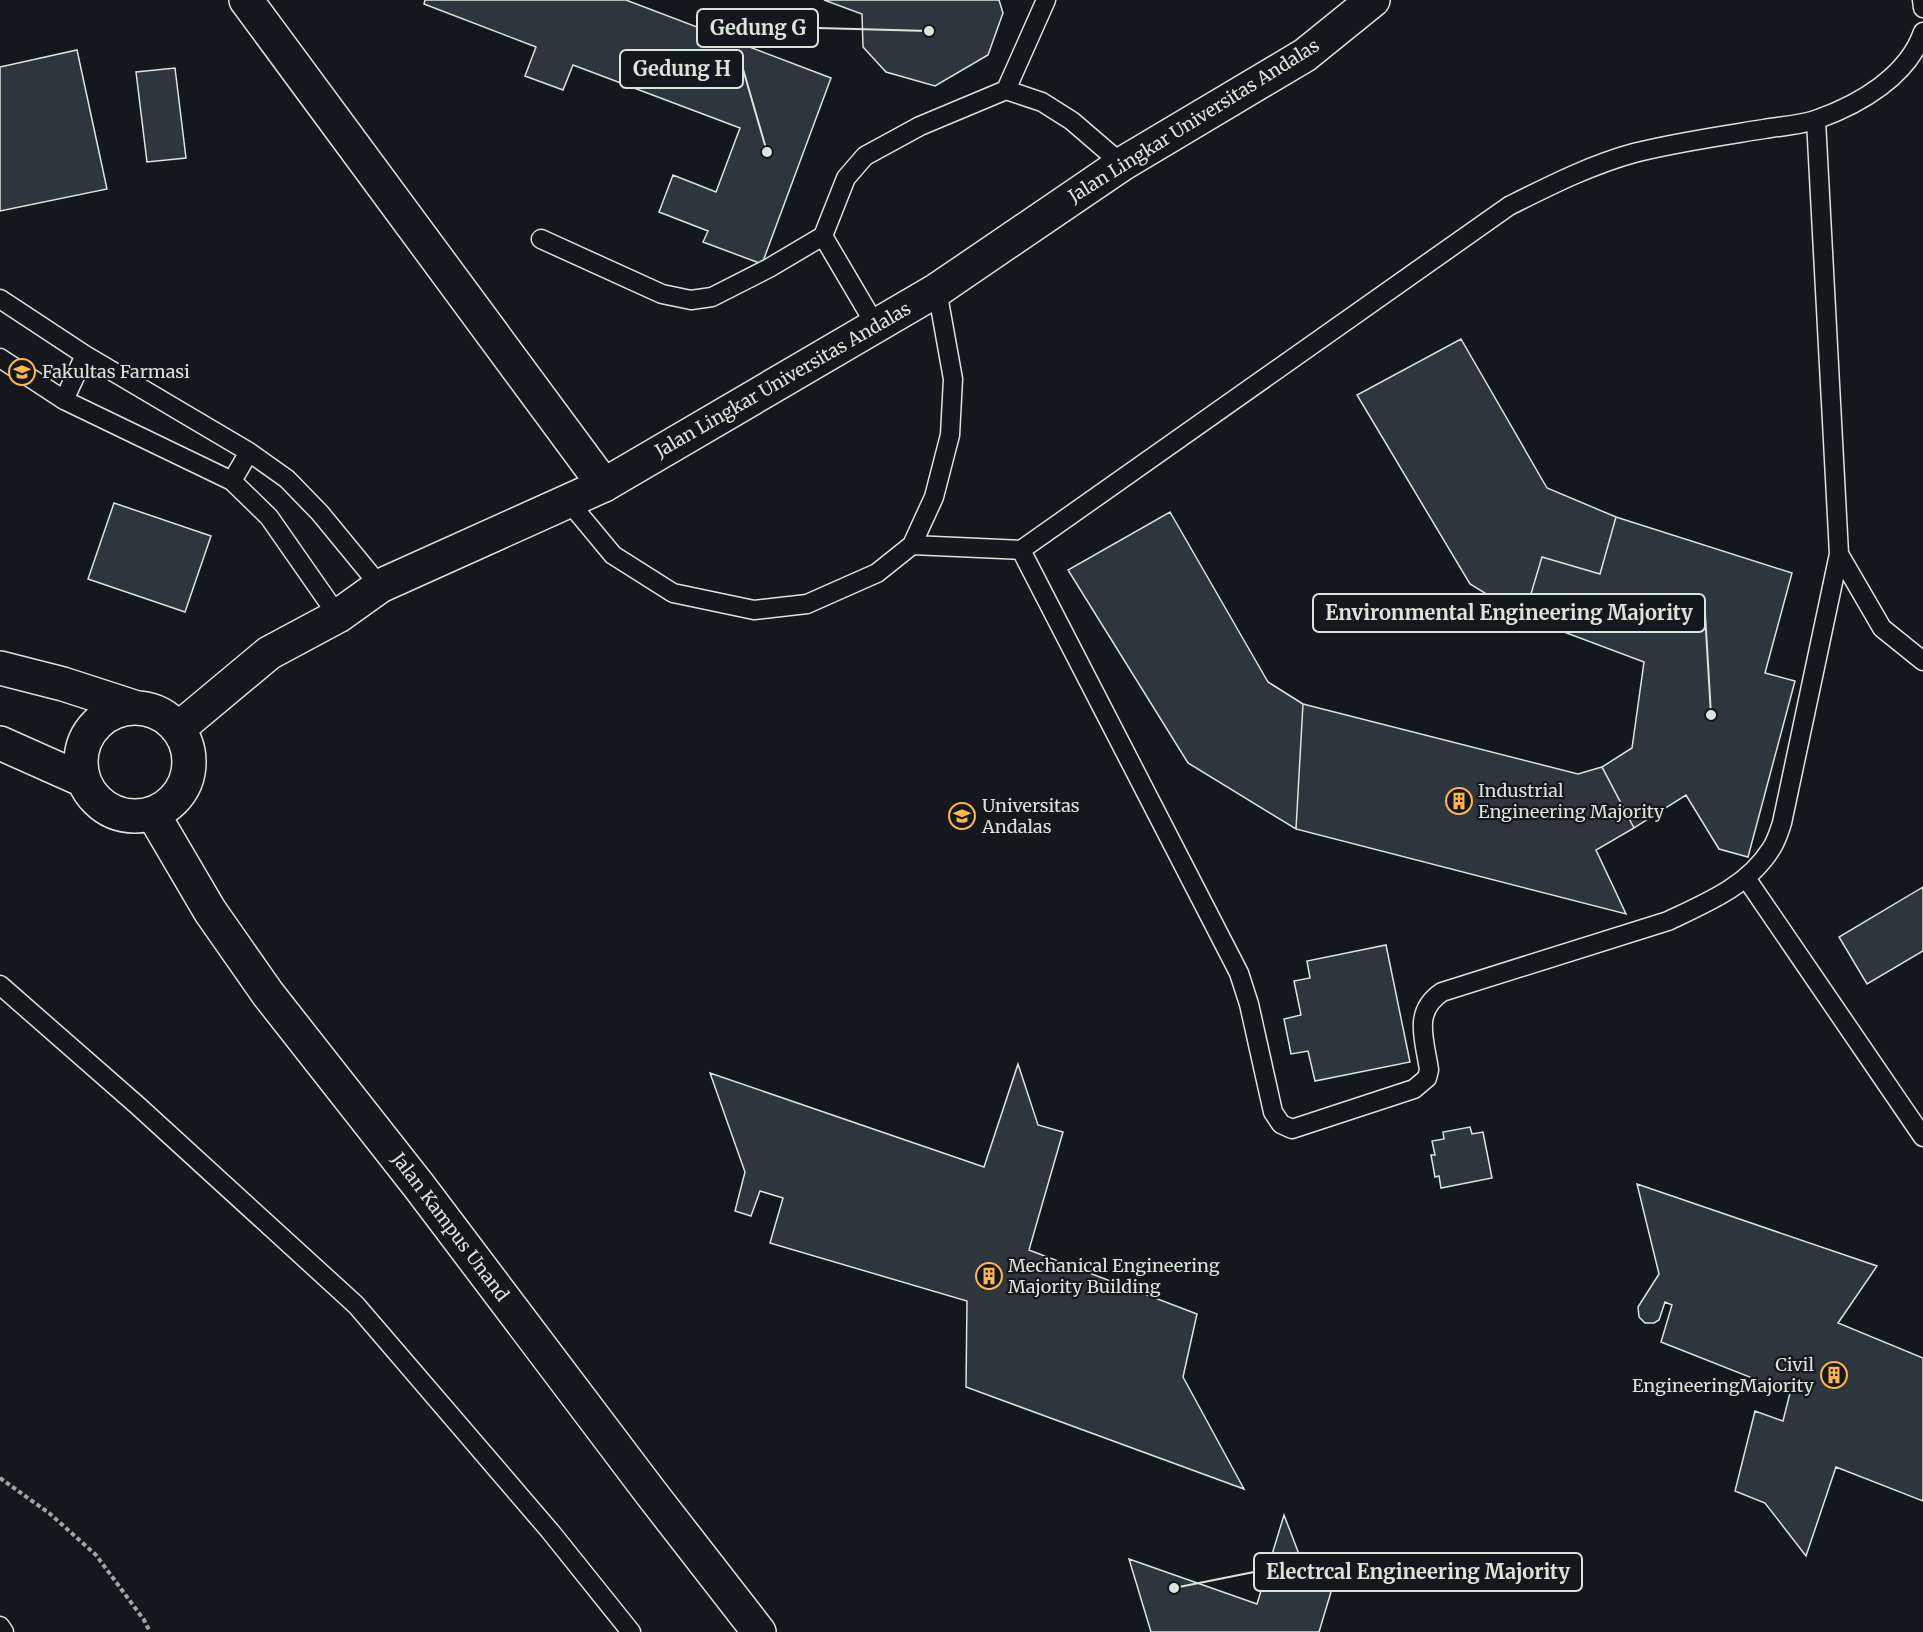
<svg xmlns="http://www.w3.org/2000/svg" width="1923" height="1632" font-family="Merriweather,serif">
	<style>
		.building { fill: #2c363c; stroke: #d8e6dc; stroke-width: 1.5 }
		.lines { fill: none; stroke-linecap: round; stroke-linejoin: round }
		.service-casing { stroke: #d8e6dc; stroke-width: 21 }
		.minor-casing { stroke: #d8e6dc; stroke-width: 36 }
		.tertiary-casing { stroke: #d8e6dc; stroke-width: 36 }
		.path { stroke: #9da8a2; stroke-width: 4; stroke-dasharray: 4.5 3; stroke-linecap: butt }
		.service { stroke: #14181c; stroke-width: 18 }
		.minor { stroke: #14181c; stroke-width: 33 }
		.tertiary { stroke: #14181c; stroke-width: 33 }
		.labels { text-anchor: middle; stroke-width: 4.5; stroke-linejoin: round; paint-order: stroke }
		.street-label { font-size: 18px; fill: #d8e6dc; stroke: #14181c }
		.poi-label { font-size: 18px; fill: #d8e6dc; stroke: #14181c; text-anchor: start }
		.leader { fill: none; stroke: #d8e6dc; stroke-width: 2 }
		.callout-dot { fill: #d8e6dc; stroke: #14181c; stroke-width: 2 }
		.callout { fill: #14181c; stroke: #d8e6dc; stroke-width: 2 }
		.callout-label { font-size: 20px; text-anchor: middle; font-weight: bold; fill: #d8e6dc }
	</style>
	<rect width="100%" height="100%" fill="#14181c"/>
	<path class="building" d="M425 0H626L831 78 762 264 703 242 708 231 659 212 673 175 716 192 740 128 573 65 563 90 525 76 536 47 424 4Z
		M824 0H999L1003 13 988 55 935 86 886 72 863 47 862 14Z
		M77 50 107 189 0 211V67Z
		M175 68 186 158 147 162 136 72Z
		M1461 339 1547 488 1616 517 1600 574 1542 557 1524 617 1470 584 1357 395Z
		M114 503 211 536 185 612 88 579Z
		M1170 512 1268 682 1303 704 1296 829 1188 763 1068 570Z
		M1616 517 1792 573 1765 673 1795 681 1748 857 1719 849 1686 795 1634 828 1602 767 1632 748 1644 662 1524 617 1542 557 1600 574Z
		M1303 704 1578 774 1602 767 1634 828 1596 850 1626 914 1296 829Z
		M1923 887V951L1867 984 1839 937Z
		M1386 945 1410 1062 1315 1081 1308 1051 1291 1054 1284 1019 1301 1015 1294 981 1310 978 1307 961Z
		M1018 1064 1038 1125 1063 1132 1029 1250 1197 1314 1183 1377 1244 1489 966 1387 967 1301 770 1243 783 1198 760 1191 751 1216 735 1211 745 1172 710 1073 984 1167Z
		M1470 1127 1472 1134 1483 1132 1492 1178 1441 1188 1439 1176 1435 1177 1431 1155H1435L1432 1141 1444 1139 1443 1132Z
		M1637 1184 1877 1266 1838 1323 1923 1358V1501L1836 1467 1806 1556 1765 1503 1735 1491 1755 1411 1783 1421 1790 1393 1661 1342 1672 1305 1665 1302 1659 1320 1654 1323H1645L1639 1317 1638 1307 1659 1274Z
		M1284 1515 1302 1562 1337 1572 1319 1632H1151L1129 1559 1257 1604Z"/>
	<g class="lines">
		<defs>
			<path id="service" d="M1922 0 1923 8
				M1006 90 1046 0
				M541 239 662 294 691 300 712 297 769 268 823 236
				M0 299 85 355 249 452 287 479 320 513 380 586
				M876 326 823 236 846 178 865 156 920 126 1006 90 1042 102 1072 121 1122 164
				M0 358 64 400 232 481 269 517 338 616
				M64 400 85 355
				M232 481 249 452
				M569 502 613 555 673 593 754 610 807 604 877 573 912 545 934 497 950 435 953 379 937 290
				M912 545 1021 550 1509 206C1549 186 1590 165 1634 153 1677 142 1721 136 1764 129 1782 126 1802 125 1818 119 1860 104 1908 76 1923 32
				M1021 550 1239 973 1249 1004 1273 1112 1281 1124 1292 1129 1414 1089 1427 1078 1429 1070C1425 1040 1412 1012 1442 992L1668 921C1706 903 1748 886 1771 849 1776 842 1779 832 1782 823L1839 554 1816 120
				M1839 554 1882 628 1923 661
				M1746 878 1923 1137
				M0 985 137 1105 356 1305 550 1531 631 1632
				M0 1626 4 1632"/>
			<path id="minor" d="M246 0 604 485
				M153 814 210 911 268 994 419 1186 651 1493 759 1632"/>
			<path id="tertiary" d="M0 668 63 684 134 707
				M81 762a54 54 0 1 1 108 0a54 54 0 1 1-108 0Z
				M178 729 269 653 338 616 380 586 604 485 937 290 1122 164 1305 55 1373 0
				M0 743 83 780"/>
		</defs>
		<use href="#service" class="service-casing"/>
		<use href="#minor" class="minor-casing"/>
		<use href="#tertiary" class="tertiary-casing"/>
		<path class="path" d="M0 1478 49 1513 96 1555 144 1620 150 1632"/>
		<use href="#service" class="service"/>
		<use href="#minor" class="minor"/>
		<use href="#tertiary" class="tertiary"/>
	</g>
	<defs>
		<symbol id="university-ring" viewBox="-11 -11 22 22"><circle r="9.5" fill="#14181c" stroke="#ffb74d" stroke-width="1.5"/><path d="M0-5L7-2L0 1L-7-2ZM-4 1L0 2.5L4 1V4Q0 6-4 4Z" fill="#ffb74d"/></symbol>
		<symbol id="building-ring" viewBox="-11 -11 22 22"><circle r="9.5" fill="#14181c" stroke="#ffb74d" stroke-width="1.5"/><path d="M-4-6H4V6H1V3H-1V6H-4ZM-2.5-4.3h1.7v1.8h-1.7ZM.8-4.3h1.7v1.8H.8ZM-2.5-1h1.7V.8h-1.7ZM.8-1h1.7V.8H.8Z" fill="#ffb74d"/></symbol>
	</defs>
	<g fill-rule="evenodd">
		<use href="#university-ring" x="7" y="357" width="30" height="30"/>
		<use href="#building-ring" x="1444" y="786" width="30" height="30"/>
		<use href="#university-ring" x="947" y="801" width="30" height="30"/>
		<use href="#building-ring" x="974" y="1261" width="30" height="30"/>
		<use href="#building-ring" x="1819" y="1360" width="30" height="30"/>
	</g>
	<g class="labels">
		<g class="street-label">
			<text transform="translate(1194 121) rotate(-32)" y="6">Jalan Lingkar Universitas Andalas</text>
			<text transform="translate(783 380) rotate(-30)" y="6">Jalan Lingkar Universitas Andalas</text>
			<text transform="translate(450 1227) rotate(53)" y="6">Jalan Kampus Unand</text>
		</g>
		<g class="poi-label">
			<text x="42" y="378">Fakultas Farmasi</text>
			<text x="1478" y="797">Industrial<tspan x="1478" dy="21">Engineering Majority</tspan></text>
			<text x="982" y="812">Universitas<tspan x="982" dy="21">Andalas</tspan></text>
			<text x="1008" y="1272">Mechanical Engineering<tspan x="1008" dy="21">Majority Building</tspan></text>
			<text x="1814" y="1371" text-anchor="end">Civil<tspan x="1814" dy="21">EngineeringMajority</tspan></text>
		</g>
	</g>
	<path class="leader" d="M929 31L818 28M767 152L743 69M1711 715L1705 613M1174 1588L1254 1572"/>
	<g class="callout-dot">
		<circle cx="929" cy="31" r="6"/>
		<circle cx="767" cy="152" r="6"/>
		<circle cx="1711" cy="715" r="6"/>
		<circle cx="1174" cy="1588" r="6"/>
	</g>
	<g class="callout">
		<rect x="697" y="9" width="121" height="38" rx="6"/>
		<rect x="620" y="50" width="123" height="38" rx="6"/>
		<rect x="1313" y="594" width="392" height="38" rx="6"/>
		<rect x="1254" y="1553" width="328" height="38" rx="6"/>
	</g>
	<g class="callout-label">
		<text x="758" y="35">Gedung G</text>
		<text x="682" y="76">Gedung H</text>
		<text x="1509" y="620">Environmental Engineering Majority</text>
		<text x="1418" y="1579">Electrcal Engineering Majority</text>
	</g>
</svg>
